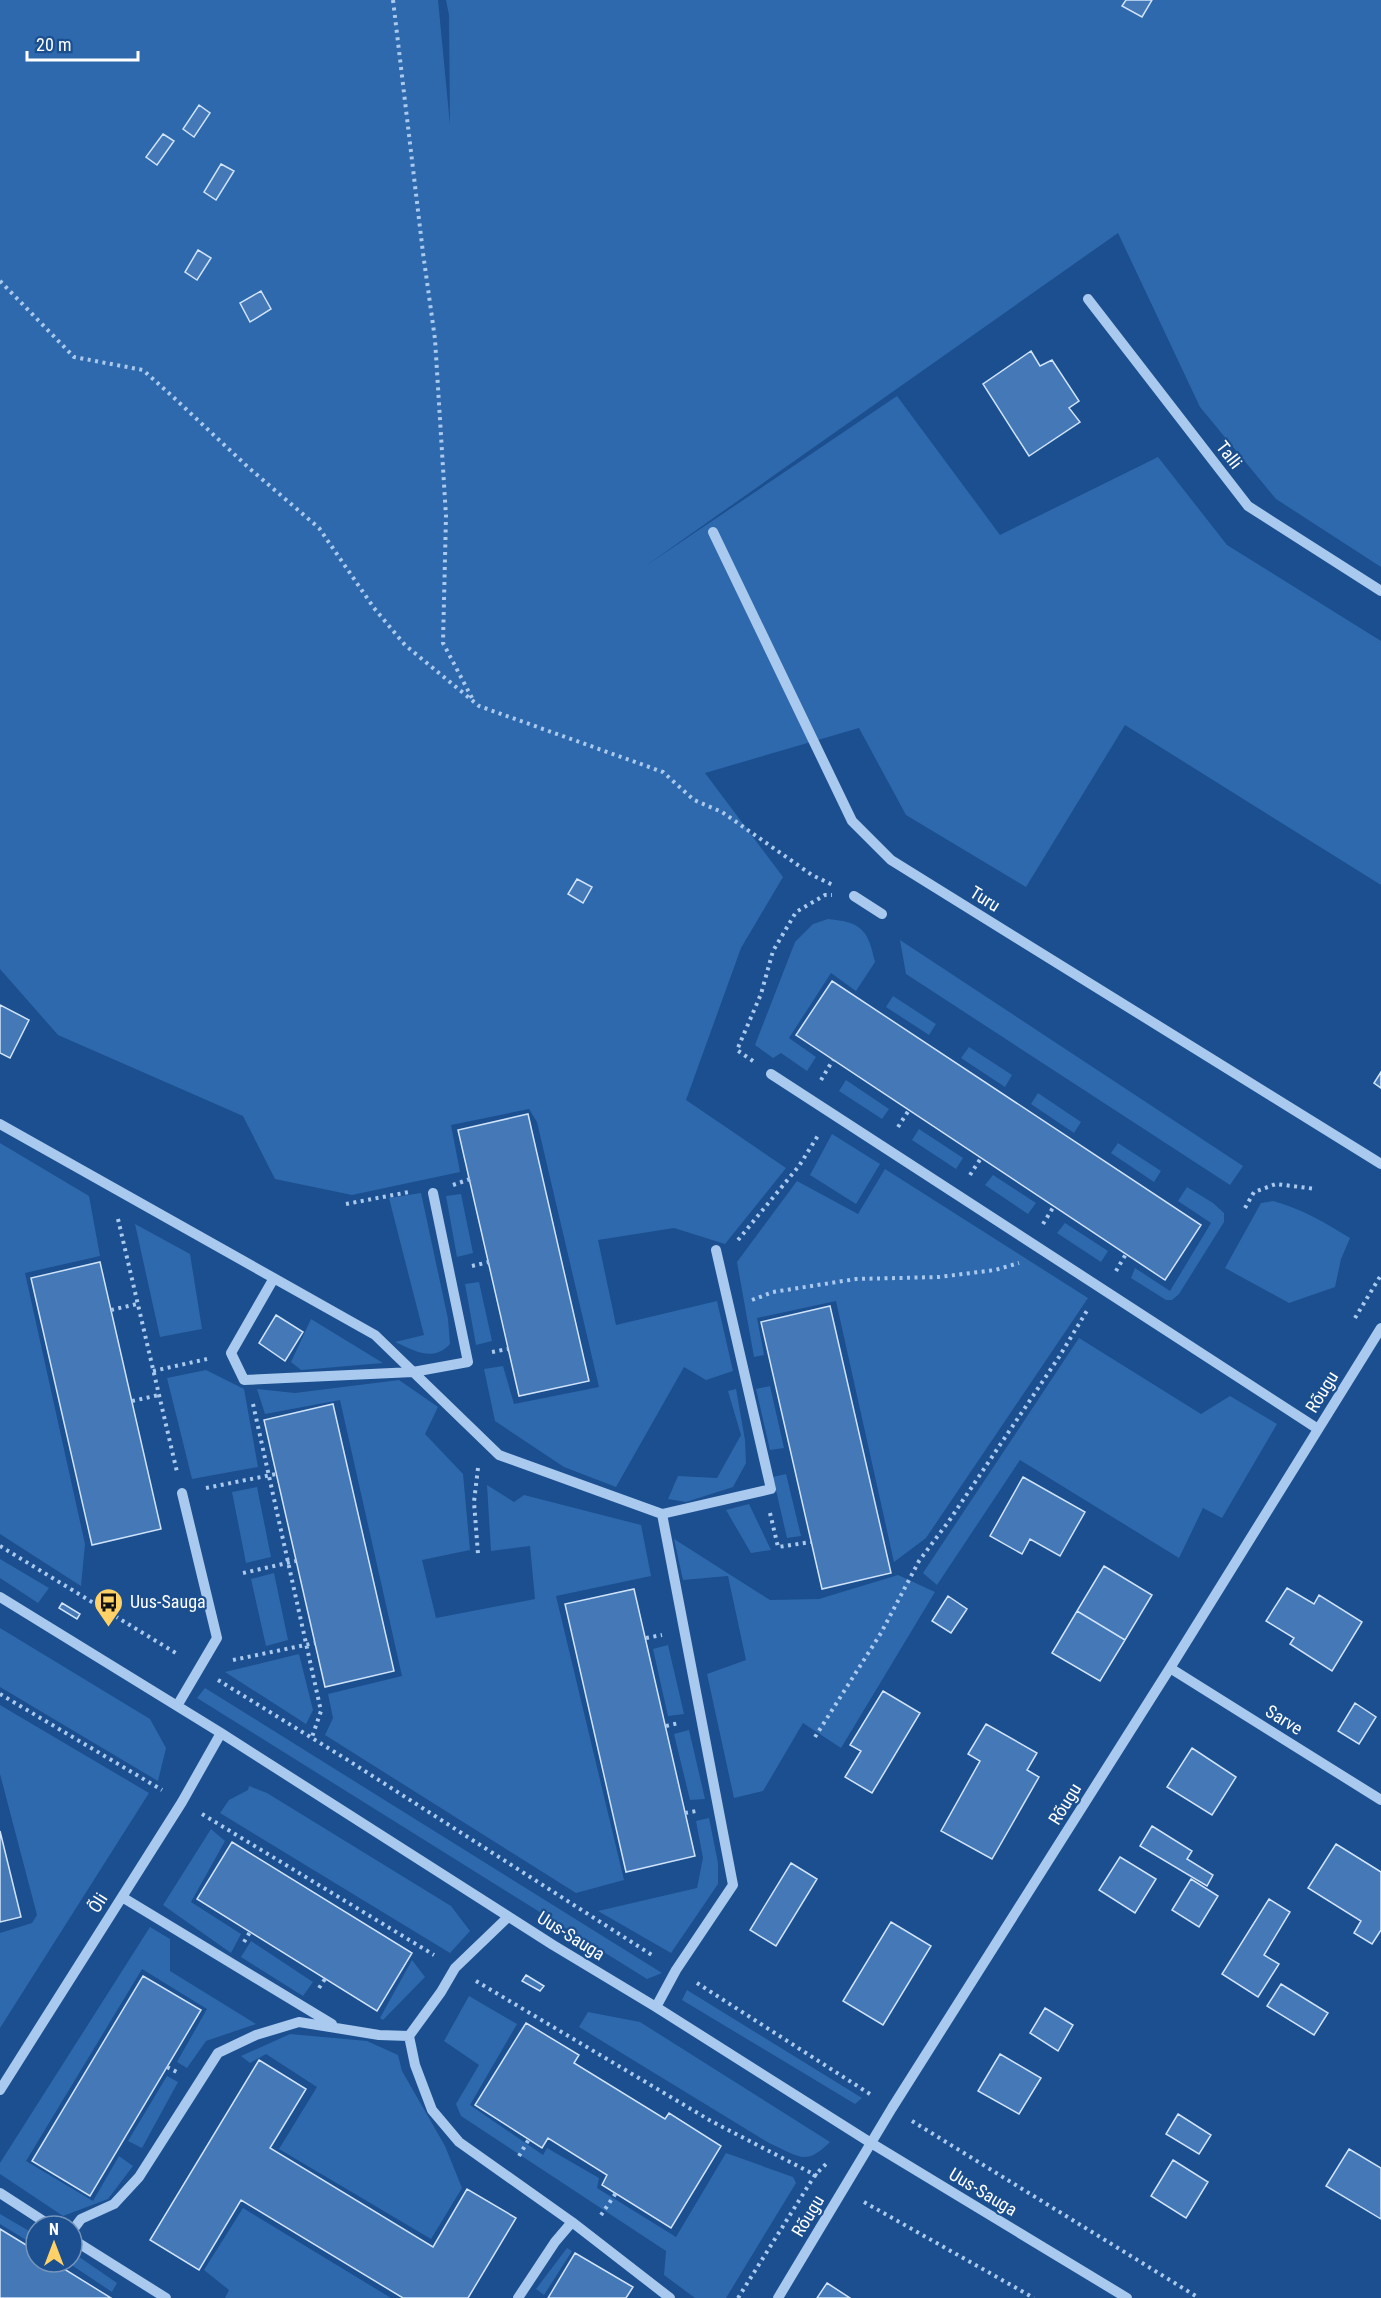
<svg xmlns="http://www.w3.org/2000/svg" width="1381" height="2298" font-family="'Roboto Condensed',sans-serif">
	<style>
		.green { fill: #2e69ad }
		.building { fill: #4478b7; stroke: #cfe3fa; stroke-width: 1.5 }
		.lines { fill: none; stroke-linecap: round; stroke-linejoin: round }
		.path { stroke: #a9c9ee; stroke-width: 4; stroke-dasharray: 3 4.5; stroke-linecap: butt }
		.minor { stroke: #a9c9ee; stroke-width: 10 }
		.labels { text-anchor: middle; stroke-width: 4.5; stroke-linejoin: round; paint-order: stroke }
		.street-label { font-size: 18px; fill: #fff; stroke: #1b4f8f }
		.poi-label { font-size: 18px; fill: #fff; stroke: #1b4f8f; text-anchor: start }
	</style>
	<rect width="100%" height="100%" fill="#1b4f8f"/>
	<path class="green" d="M0 0H438L450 125 449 15 446 0H1381V567L1276 499 1200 407 1118 233 644 567 897 396 1000 535 1158 457 1227 545 1381 641V885L1125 725 1026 887 906 815 859 728 705 773 783 877 741 948 686 1100 786 1168 725 1244 674 1228 598 1240 616 1325 717 1301 733 1371 706 1380 684 1367 616 1487 564 1467 495 1421 484 1369 503 1366 514 1404 599 1387 537 1122 529 1109 451 1125 460 1172 352 1195 275 1179 243 1116 58 1035 0 969Z
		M828 919C862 922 868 930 875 962L856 991 831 973 789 1038 816 1057 807 1071 781 1053 773 1058 755 1045 795 942 813 924Z
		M900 940 1243 1166 1230 1185 906 974Z
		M893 996 936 1024 929 1035 886 1007Z
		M969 1047 1012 1075 1005 1087 961 1058Z
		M846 1080 889 1109 882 1119 839 1091Z
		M1038 1093 1081 1122 1074 1133 1031 1104Z
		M919 1129 963 1158 956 1169 912 1140Z
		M832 1134 880 1164 856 1204 810 1175Z
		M0 1143 89 1196 100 1256 25 1273 85 1544 81 1586 0 1534Z
		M1118 1143 1161 1171 1154 1182 1111 1153Z
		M885 1169 1088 1298 926 1538 894 1562 836 1301 757 1318 764 1355 754 1357 737 1262 797 1181 858 1214Z
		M993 1175 1036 1203 1028 1214 985 1185Z
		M1187 1187 1213 1203 1224 1213V1222L1179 1294 1172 1300H1166L1131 1278 1135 1268 1170 1291 1211 1223 1178 1201Z
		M421 1193 448 1319 450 1344C433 1363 414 1350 395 1342L424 1335 389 1198Z
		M461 1194 473 1253 457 1257 446 1196Z
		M1273 1201C1300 1208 1326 1223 1350 1238L1341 1259 1335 1287 1289 1303 1225 1268 1261 1203Z
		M1065 1223 1108 1251 1101 1262 1057 1233Z
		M135 1224 190 1254 202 1329 160 1337Z
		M479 1282 492 1341 476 1345 465 1284Z
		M311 1319 383 1363 301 1370 291 1362Z
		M1079 1338 1201 1414 1230 1396 1277 1424 1222 1518 1203 1508 1179 1558 1020 1460 937 1585 923 1573Z
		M206 1370 244 1389 258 1467 192 1479 167 1378Z
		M399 1380 438 1407 425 1434 463 1474 470 1550 422 1560 436 1618 535 1599 530 1546 491 1551 487 1485 514 1502 524 1495 641 1525 651 1576 556 1596 624 1880 576 1893 325 1735 333 1718 328 1694 402 1676 340 1400 265 1414 257 1389 295 1393Z
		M770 1386 784 1448 770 1450 756 1389Z
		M736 1389 745 1440 746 1463 733 1487 686 1502 668 1499 678 1476 717 1478 741 1435 728 1391Z
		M786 1474 801 1536 787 1538 773 1477Z
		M257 1487 271 1557 246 1563 232 1492Z
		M749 1504 771 1550 751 1553 726 1510Z
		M674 1539 770 1600 819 1599 898 1575 935 1592 841 1748 803 1723 763 1791 734 1798 707 1674 746 1660 728 1576 683 1580Z
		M0 1559 49 1588 38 1603 0 1578Z
		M274 1573 288 1640 266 1646 251 1579Z
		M0 1628 150 1719 166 1748 158 1781 0 1687Z
		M668 1645 684 1714 668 1716 653 1649Z
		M299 1654 313 1710 306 1724 225 1672Z
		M205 1688 662 1973 647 1979 197 1698Z
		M0 1705 149 1793 0 2028V1933L32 1923 37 1915 0 1774Z
		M689 1730 705 1799 690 1800 674 1734Z
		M249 1786 267 1793 451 1906 470 1931 450 1953 220 1813 229 1800 248 1790Z
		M709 1818 718 1863V1884L671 1953 598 1911 697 1888 703 1858 696 1821Z
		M211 1829 225 1841 191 1902 241 1934 231 1953 163 1905Z
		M150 1927 170 1939V1971L256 2024 206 2041 187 2068 177 2062 207 2009 142 1969 26 2161 93 2201 119 2156 133 2166 108 2199 63 2216 0 2174V2163Z
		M251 1941 313 1982 303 1996 241 1957Z
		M412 1960 425 1977 383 2020 380 2018Z
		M687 1990 862 2098 855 2104 682 2000Z
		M469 1996 517 2024 470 2105 543 2155 547 2148 599 2178 597 2188 676 2237 726 2153 793 2177 796 2183 726 2298H695L664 2275 666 2251 461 2116 456 2104 479 2065 444 2041Z
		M588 2012 640 2022 830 2142C805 2167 799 2156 769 2143L579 2027Z
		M290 2034 367 2041 398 2055 402 2071 445 2146 462 2188 431 2239 279 2149 317 2087 266 2054 250 2063 241 2056Z
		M167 2076 178 2082 142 2148 128 2141Z
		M243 2208 391 2298H225L229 2290 204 2270Z
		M0 2214 36 2235 31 2243 0 2224Z
		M567 2248 572 2251 544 2295 536 2289Z
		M72 2252 117 2283 112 2292 67 2262H72Z"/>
	<path class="building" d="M1126 0H1152L1142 17 1122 6Z
		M199 105 210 113 194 137 183 129Z
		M163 134 174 141 157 165 146 157Z
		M221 164 234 171 216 200 204 192Z
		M198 250 211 258 197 280 185 272Z
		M261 291 271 309 250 322 240 303Z
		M1031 351 1040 366 1052 360 1079 401 1069 408 1080 422 1029 456 983 384Z
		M577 879 592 887 583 903 568 894Z
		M832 981 1201 1225 1165 1280 796 1035Z
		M0 1005 29 1020 10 1058 0 1053Z
		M1381 1072V1088L1374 1083Z
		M528 1114 589 1381 519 1396 458 1130Z
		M100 1262 161 1529 92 1545 31 1278Z
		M830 1306 891 1573 822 1589 761 1322Z
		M276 1315 303 1332 285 1361 259 1343Z
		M333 1404 394 1671 325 1687 264 1420Z
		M1023 1477 1085 1512 1060 1556 1030 1539 1022 1554 990 1536Z
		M1104 1566 1152 1595 1125 1640 1077 1611Z
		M1287 1588 1314 1604 1319 1595 1362 1622 1332 1671 1290 1644 1294 1638 1266 1621Z
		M634 1589 695 1856 626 1872 565 1604Z
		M948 1596 967 1609 951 1633 932 1621Z
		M62 1603 80 1614 77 1619 59 1608Z
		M1077 1611 1125 1640 1100 1681 1052 1653Z
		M883 1691 920 1713 872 1793 845 1777 861 1751 850 1745Z
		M1355 1703 1376 1717 1359 1744 1338 1731Z
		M986 1724 1037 1753 1027 1770 1039 1777 992 1859 941 1831 980 1761 968 1754Z
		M1192 1748 1236 1777 1212 1815 1167 1787Z
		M1152 1826 1192 1851 1187 1859 1213 1875 1207 1886 1140 1846Z
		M0 1831 21 1917 0 1922Z
		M232 1842 412 1953 377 2011 197 1899Z
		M1336 1844 1381 1872V1930L1372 1944 1354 1933 1361 1921 1308 1888Z
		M1120 1857 1156 1879 1135 1913 1099 1890Z
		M791 1863 817 1879 776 1946 750 1930Z
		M1191 1879 1218 1896 1199 1927 1172 1910Z
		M1269 1899 1290 1912 1264 1955 1279 1964 1258 1997 1222 1974Z
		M891 1922 931 1946 883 2025 843 2001Z
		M526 1975 544 1986 540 1991 522 1981Z
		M143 1976 201 2010 90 2196 32 2161Z
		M1281 1984 1328 2013 1314 2035 1267 2006Z
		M1045 2008 1073 2025 1058 2051 1030 2033Z
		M526 2023 579 2055 574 2063 665 2119 669 2113 721 2146 671 2228 602 2185 607 2175 548 2138 542 2148 475 2105Z
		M1000 2054 1041 2078 1019 2114 978 2091Z
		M259 2060 306 2089 270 2148 433 2247 467 2189 516 2218 468 2298H403L241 2200 199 2270 150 2240Z
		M1178 2114 1211 2135 1199 2154 1166 2134Z
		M1349 2149 1381 2168V2219L1326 2186Z
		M1173 2160 1208 2182 1186 2218 1151 2196Z
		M0 2229 36 2251V2262H53L111 2298H0Z
		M575 2253 633 2287 626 2298H548Z
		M827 2283 850 2298H817Z"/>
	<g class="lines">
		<path class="path" d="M393 0 423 253 435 339 446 516 443 643 472 698
			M0 281 74 357 143 370 171 395 249 468 319 528 374 608 405 645 479 706 663 772 694 800 722 812 812 875 835 886
			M753 1061 737 1050 761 994 773 951 796 912 825 895H832
			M821 1080 833 1060
			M898 1127 909 1110
			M970 1175 981 1158
			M453 1185 470 1179
			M346 1204 409 1192
			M1245 1208 1254 1192 1276 1184 1316 1189
			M118 1219 177 1472
			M1043 1224 1054 1206
			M738 1240 799 1166 819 1134
			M472 1266 489 1262
			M1116 1271 1126 1254
			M752 1300 773 1292 856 1279 939 1277 995 1270 1019 1263
			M111 1310 137 1304
			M1355 1318 1381 1275
			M492 1352 508 1349
			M153 1371 207 1359
			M132 1401 159 1395
			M253 1404 321 1711 312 1737
			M478 1468 474 1502 478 1554
			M206 1488 276 1474
			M770 1513 778 1547 811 1542
			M0 1546 179 1655
			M243 1573 296 1561
			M646 1638 662 1635
			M233 1660 315 1643
			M218 1680 346 1759 655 1957
			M0 1694 162 1790
			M666 1726 679 1723
			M815 1737 881 1633 919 1561 949 1521 1059 1357 1088 1309
			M685 1813 696 1811
			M202 1814 434 1955
			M244 1942 250 1932
			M476 1981 711 2121 821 2178
			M697 1983 873 2096
			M319 1988 325 1979
			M167 2067 177 2072
			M912 2121 1199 2298
			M519 2156 529 2139
			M864 2202 1034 2298
			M601 2215 616 2193
			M738 2298 815 2175 829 2161"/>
		<path class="minor" d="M1088 299 1248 506 1381 591
			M713 532 852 821 891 860 1381 1164
			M854 896 882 914
			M771 1074 1318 1429
			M0 1124 375 1335 499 1455 662 1514 771 1489 716 1250
			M274 1278 231 1353 244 1380 413 1372 468 1362 433 1193
			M0 1597 221 1733 553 1945 656 2007 871 2143 1127 2298
			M1170 1668 1381 1800
			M177 1706 217 1638 182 1493
			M122 1897 332 2024
			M656 2007 676 1970 733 1885 662 1514
			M409 2036 415 2065 432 2110 459 2142 572 2222 670 2298
			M0 2090 182 1802 221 1733
			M0 2193 51 2226
			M72 2231 81 2219 114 2204 139 2177 218 2053 256 2035 299 2022 379 2035 409 2036 441 1992 455 1968 508 1917
			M72 2239 166 2298
			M518 2298 555 2242 572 2222
			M778 2298 892 2108 1170 1668 1381 1328"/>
	</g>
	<defs>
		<symbol id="bus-pin" viewBox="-11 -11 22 30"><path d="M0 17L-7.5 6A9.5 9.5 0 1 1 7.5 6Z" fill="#ffd166" stroke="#1b4f8f"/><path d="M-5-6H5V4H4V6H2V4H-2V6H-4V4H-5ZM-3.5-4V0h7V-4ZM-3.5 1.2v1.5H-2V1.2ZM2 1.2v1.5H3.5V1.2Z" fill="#111"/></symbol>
	</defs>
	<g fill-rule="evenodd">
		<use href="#bus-pin" x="92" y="1586" width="33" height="45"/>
	</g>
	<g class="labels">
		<g class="street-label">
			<text transform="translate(1229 455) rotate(52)" y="6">Talli</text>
			<text transform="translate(985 899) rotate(32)" y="6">Turu</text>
			<text transform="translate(1322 1392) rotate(-58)" y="6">Rõugu</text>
			<text transform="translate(1284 1720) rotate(32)" y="6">Sarve</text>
			<text transform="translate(1065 1804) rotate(-58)" y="6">Rõugu</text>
			<text transform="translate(98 1903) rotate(-58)" y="6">Õli</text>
			<text transform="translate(571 1936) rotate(32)" y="6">Uus-Sauga</text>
			<text transform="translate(983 2192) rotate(31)" y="6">Uus-Sauga</text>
			<text transform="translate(808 2216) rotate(-59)" y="6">Rõugu</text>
		</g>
		<g class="poi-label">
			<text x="130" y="1608">Uus-Sauga</text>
		</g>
	</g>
	<g transform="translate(54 2244)"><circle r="28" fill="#1b4f8f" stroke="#7695bc" stroke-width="1.5"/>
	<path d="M0-4.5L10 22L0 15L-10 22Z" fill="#ffd166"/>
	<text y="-9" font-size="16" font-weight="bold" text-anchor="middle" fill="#ffffff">N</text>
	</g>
	<path d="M27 51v9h111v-9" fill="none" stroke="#ffffff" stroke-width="3"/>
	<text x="36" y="51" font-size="18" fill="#ffffff" stroke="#1b4f8f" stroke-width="4.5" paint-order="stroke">20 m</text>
</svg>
